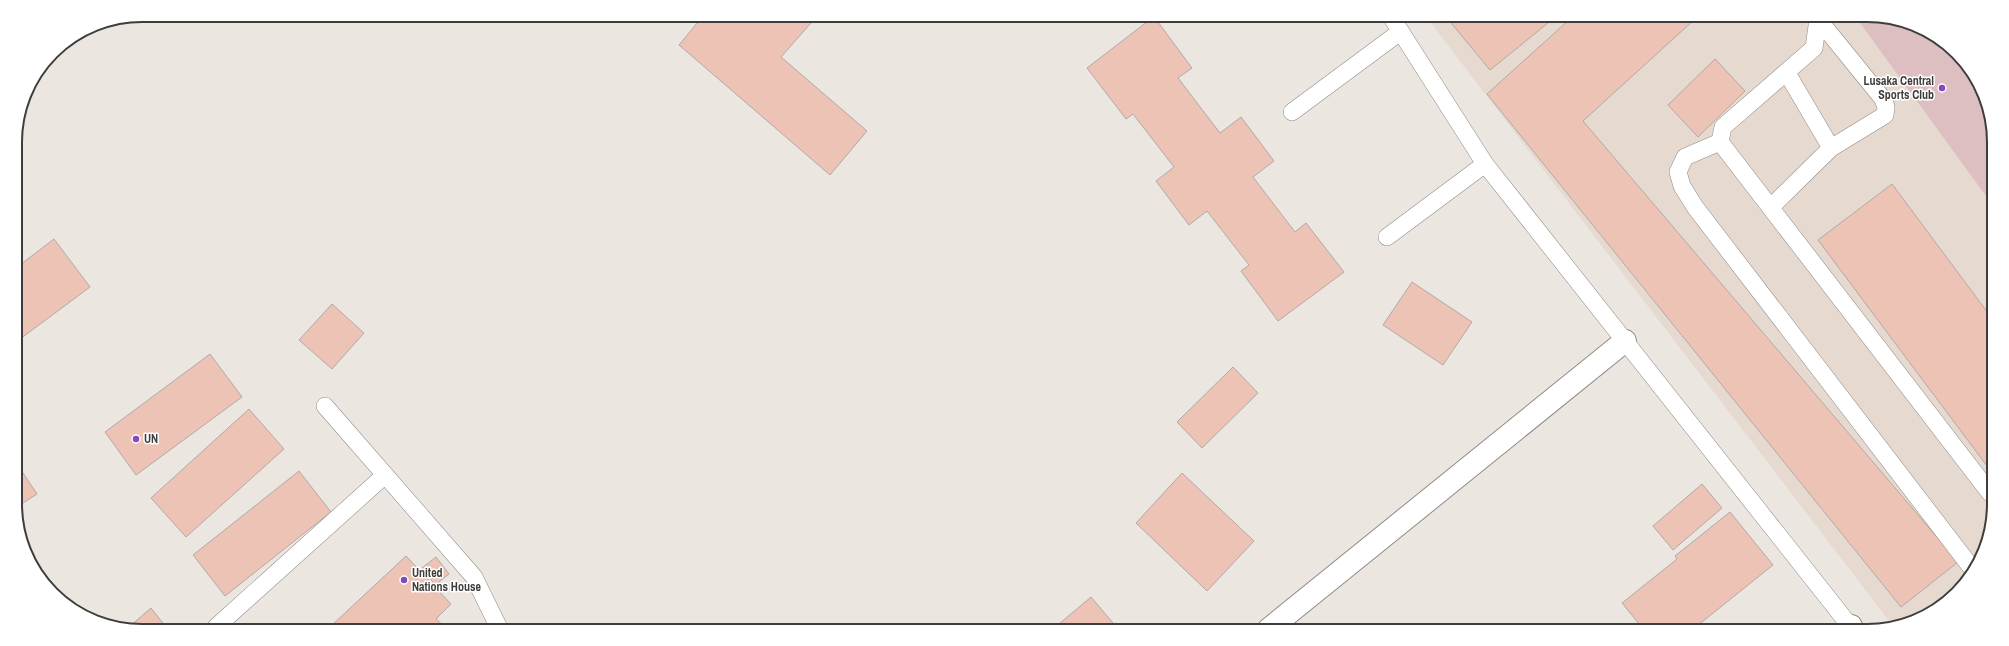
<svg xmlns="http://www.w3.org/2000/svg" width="2009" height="646" font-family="'Archivo Narrow',sans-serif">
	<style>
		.built { fill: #e6d9cf }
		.green { fill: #debfc1 }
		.building { fill: #edc3b6; stroke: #b1a9a7 }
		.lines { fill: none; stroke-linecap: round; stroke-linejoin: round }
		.lane-casing { stroke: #918b87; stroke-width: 18 }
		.street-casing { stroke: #918b87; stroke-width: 24 }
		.lane { stroke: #fff; stroke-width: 17 }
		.street { stroke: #fff; stroke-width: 22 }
		.poi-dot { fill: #8349bf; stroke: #fff; stroke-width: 1.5 }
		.labels { text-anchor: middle; stroke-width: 3; stroke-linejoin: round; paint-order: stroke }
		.poi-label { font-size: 12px; font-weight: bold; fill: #3f3d3b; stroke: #fff; text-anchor: start }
		.rim { fill: none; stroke: #3f3d3b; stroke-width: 2 }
	</style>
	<rect width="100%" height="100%" fill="#ece6e1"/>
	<path class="built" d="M1427 18 1857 19 1991 203 1990 537 1973 574 1944 605 1915 621 1893 626Z"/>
	<path class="green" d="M1857 19H1900L1937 36 1962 58 1992 118 1991 203Z"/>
	<path class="building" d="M703 16 804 17 811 23 781 57 867 131 830 175 679 45Z
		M1152 18H1155L1192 68 1178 78 1220 133 1241 117 1274 161 1253 177 1295 232 1306 223 1344 272 1278 321 1241 271 1249 265 1207 211 1189 225 1156 181 1174 167 1133 114 1126 119 1087 68Z
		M1447 18 1544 19 1548 23 1490 70Z
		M1570 19H1695L1583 121 1958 562 1901 607 1487 94Z
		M1715 59 1745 91 1698 137 1668 105Z
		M1892 184 1991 317 1990 470 1818 240Z
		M54 239 90 287 16 342V268Z
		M1412 282 1472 322 1443 365 1383 325Z
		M332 304 364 333 332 369 299 340Z
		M210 354 242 397 136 475 105 432Z
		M1233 367 1258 393 1202 448 1177 422Z
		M249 409 284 449 186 537 151 498Z
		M17 464 37 494 17 507Z
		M299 471 331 512 225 596 193 555Z
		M1182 473 1254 541 1207 591 1136 523Z
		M1702 484 1722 508 1673 550 1653 526Z
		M1730 512 1773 565 1692 630H1644L1622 603 1677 559 1675 556Z
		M406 556 451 604 436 619 445 627H330Z
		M436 557 449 574 435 585 422 568Z
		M1091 597 1118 629H1053Z
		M151 608 166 627H129Z"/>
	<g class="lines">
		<defs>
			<path id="lane" d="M1392 18 1485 164
				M1818 19 1883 99 1886 107 1885 115 1831 148
				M1292 112 1400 32
				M1720 142 1723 127 1814 48 1818 19
				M1771 207 1831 148 1787 73
				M1387 237 1485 164 1854 631
				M325 406 474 577 499 628
				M1974 571 1695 207 1682 186 1678 172 1685 157 1720 142 1990 493
				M216 627 385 475"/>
			<path id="street" d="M1269 629 1625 341
				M1845 631 1851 626"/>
		</defs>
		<use href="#lane" class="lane-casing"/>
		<use href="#street" class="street-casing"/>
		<use href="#lane" class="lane"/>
		<use href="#street" class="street"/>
	</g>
	<g class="poi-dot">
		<circle cx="1942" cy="88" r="4"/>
		<circle cx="136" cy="439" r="4"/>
		<circle cx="404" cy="580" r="4"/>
	</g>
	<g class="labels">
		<g class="poi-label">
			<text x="1934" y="85" text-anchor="end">Lusaka Central<tspan x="1934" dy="14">Sports Club</tspan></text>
			<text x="144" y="443">UN</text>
			<text x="412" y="577">United<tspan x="412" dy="14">Nations House</tspan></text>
		</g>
	</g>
	<path d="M0 0H2009V646H0ZM142 22H1867A120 120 0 0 1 1987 142V504A120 120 0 0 1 1867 624H142A120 120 0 0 1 22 504V142A120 120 0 0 1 142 22Z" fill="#fff" fill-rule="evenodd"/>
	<path class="rim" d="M142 22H1867A120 120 0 0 1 1987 142V504A120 120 0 0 1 1867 624H142A120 120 0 0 1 22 504V142A120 120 0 0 1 142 22Z"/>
</svg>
